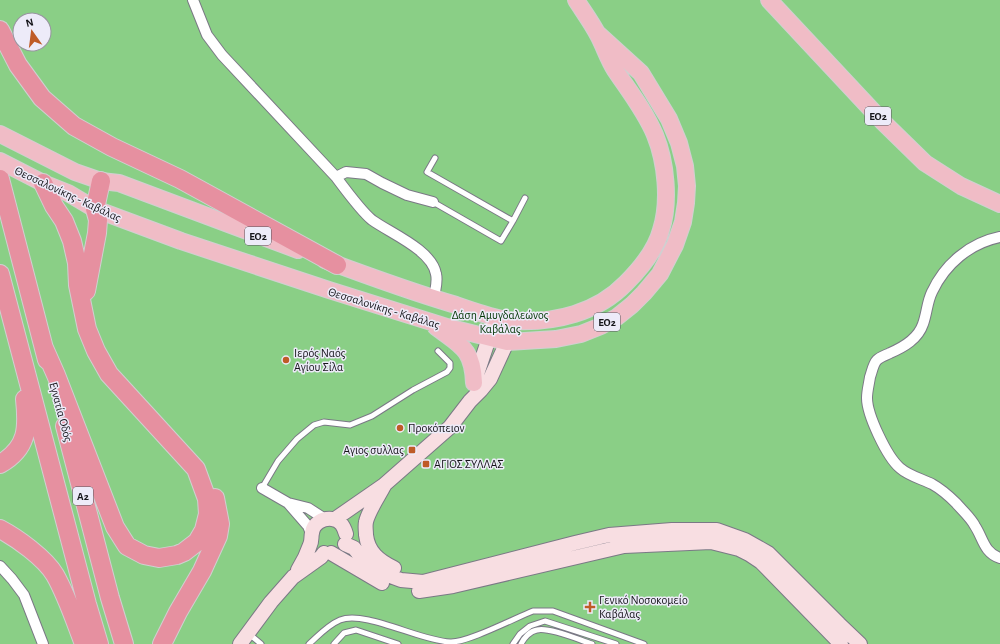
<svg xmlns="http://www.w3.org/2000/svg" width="1000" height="644" font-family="'Alegreya Sans',sans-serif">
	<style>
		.forest { fill: #8acf86; fill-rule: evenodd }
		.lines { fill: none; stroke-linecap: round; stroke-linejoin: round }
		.lane-casing { stroke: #7a7985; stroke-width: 7 }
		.street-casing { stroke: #7a7985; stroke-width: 12 }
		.secondary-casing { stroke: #7a7985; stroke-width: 16 }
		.primary-casing { stroke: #d0d0d1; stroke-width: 18 }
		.highway-casing { stroke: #d0d0d1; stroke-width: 20 }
		.lane { stroke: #fff; stroke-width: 5 }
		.street { stroke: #fff; stroke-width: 10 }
		.secondary { stroke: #f8dee2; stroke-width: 14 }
		.primary { stroke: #f0bcc6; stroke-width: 16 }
		.highway { stroke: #e690a0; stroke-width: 18 }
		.poi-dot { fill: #bf5b27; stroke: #edebf9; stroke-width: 1.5 }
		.labels { text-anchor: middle; stroke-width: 3; stroke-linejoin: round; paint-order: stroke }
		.shield { fill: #edebf9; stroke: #56545c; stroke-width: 1 }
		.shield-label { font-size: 11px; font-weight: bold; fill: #151419 }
		.street-label { font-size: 12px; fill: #151419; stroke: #edebf9 }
		.park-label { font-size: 12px; fill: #033504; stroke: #edebf9 }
		.poi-label { font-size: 12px; fill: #151419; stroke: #edebf9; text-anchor: start }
	</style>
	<rect width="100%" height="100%" fill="#edebf9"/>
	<path class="forest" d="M0 0H1000V644H0ZM20 20H44V44H20Z"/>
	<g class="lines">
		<defs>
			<path id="lane" d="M433 202 501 241 513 221 427 172 435 158
				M513 221 525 198
				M262 488 278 461 297 439 314 425 324 422 350 425 372 416 413 390 447 372 450 368V363L438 351
				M248 633 261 644
				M309 644C319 635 328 625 340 620 365 610 420 641 450 642 467 643 515 618 533 611H553L644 644
				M334 644 344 633 356 630 398 644
				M513 644 520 634 530 626 545 621 616 644
				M521 644C524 638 530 631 537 630 550 627 579 640 592 644"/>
			<path id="street" d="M193 0 207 35 222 55 336 177
				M433 202 407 195 382 183 366 174 346 172 336 177C345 189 361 211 372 220 390 233 432 250 436 274 438 282 435 290 434 298
				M1000 237C970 243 945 264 932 292 927 302 927 313 923 324 918 339 904 347 890 353 886 355 880 357 877 360 873 364 872 372 870 377 869 384 867 391 867 398 867 415 887 457 900 468 909 476 922 479 932 484 941 489 949 496 956 503 962 510 971 518 975 526 983 538 984 553 1000 558
				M262 488 288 503 308 508 325 519
				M288 503 308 526 312 536
				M0 566 12 579 24 595 43 644"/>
			<path id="secondary" d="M474 383 489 338 495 317
				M384 486C378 497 368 512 366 522 365 526 366 531 366 535 368 552 379 561 394 568
				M335 519 384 485 450 427 470 401 481 390 490 379 507 342 513 321
				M345 544 354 548 367 564 385 574 401 580 423 582 575 543 609 535 672 530H717L745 540 768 553 839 624 860 644
				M331 553 382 583
				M298 570C303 562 307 554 310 545 312 541 311 537 312 533 313 523 323 518 332 519 341 520 344 527 346 534
				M419 591 453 586 624 546 711 542 739 549 749 554 761 562 841 644
				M240 644 271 602 293 577 321 557 324 553"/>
			<path id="primary" d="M769 0 883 122 925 163 961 186 1000 204
				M0 134 75 172 101 181 119 183 298 250
				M0 161 43 183 68 193 95 209 181 241 329 290 447 327 507 342 556 339 581 334 601 326 617 317 632 305 644 293 660 274 675 245 683 222 686 203 687 186 685 166 679 143 669 119 641 73 597 33
				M325 260C368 276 412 292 456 305 474 311 495 319 514 321 555 323 597 313 626 283 640 269 656 249 661 230 670 202 666 162 655 135 645 111 629 91 615 70 608 59 604 46 598 35 592 23 583 11 576 0
				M436 327C461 346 473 349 474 383"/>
			<path id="highway" d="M0 30 18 65 42 98 74 126 112 147 180 179 337 265
				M0 179 47 360
				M43 183 54 206 64 221 72 241 77 263 78 285 87 329 96 351 109 374 196 469 207 499 208 514 204 530 197 542 184 552 177 555 159 558 144 555 127 546 115 527 56 375 44 348
				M0 274 87 604 99 644
				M86 291 97 233 98 220 95 209 101 181
				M65 426 110 598 124 644
				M0 464C28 448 28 428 25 399
				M0 529C17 538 45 558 55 575 67 596 75 621 84 644
				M162 644 178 612 202 571 218 536 220 524 215 498"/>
		</defs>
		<use href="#lane" class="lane-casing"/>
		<use href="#street" class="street-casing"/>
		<use href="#secondary" class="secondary-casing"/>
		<use href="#primary" class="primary-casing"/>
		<use href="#highway" class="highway-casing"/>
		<use href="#lane" class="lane"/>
		<use href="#street" class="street"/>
		<use href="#secondary" class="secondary"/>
		<use href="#primary" class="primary"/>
		<use href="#highway" class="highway"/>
	</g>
	<g class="poi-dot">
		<circle cx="286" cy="360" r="4"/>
		<circle cx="400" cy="428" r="4"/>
		<rect x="408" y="446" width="8" height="8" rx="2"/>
		<rect x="422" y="460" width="8" height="8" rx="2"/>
		<path d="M588 601h4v4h4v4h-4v4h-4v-4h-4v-4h4z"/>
	</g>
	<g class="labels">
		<g class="shield">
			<rect x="865" y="107" width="26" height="18" rx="3"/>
			<rect x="245" y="227" width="26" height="18" rx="3"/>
			<rect x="594" y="313" width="26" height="18" rx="3"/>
			<rect x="73" y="487" width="20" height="18" rx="3"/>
		</g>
		<g class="shield-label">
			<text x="878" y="120">ΕΟ2</text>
			<text x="258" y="240">ΕΟ2</text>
			<text x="607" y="326">ΕΟ2</text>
			<text x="83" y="500">Α2</text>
		</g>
		<g class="street-label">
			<text transform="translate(68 194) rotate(25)" y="4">Θεσσαλονίκης - Καβάλας</text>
			<text transform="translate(384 308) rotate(17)" y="4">Θεσσαλονίκης - Καβάλας</text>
			<text transform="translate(61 412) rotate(75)" y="4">Εγνατία Οδός</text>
		</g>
		<g class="park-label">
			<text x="500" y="319">Δάση Αμυγδαλεώνος<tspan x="500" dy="14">Καβάλας</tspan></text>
		</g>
		<g class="poi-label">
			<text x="294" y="357">Ιερός Ναός<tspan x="294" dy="14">Αγίου Σίλα</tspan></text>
			<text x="408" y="432">Προκόπειον</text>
			<text x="404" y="454" text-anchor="end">Αγιος συλλας</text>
			<text x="434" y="468">ΑΓΙΟΣ ΣΥΛΛΑΣ</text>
			<text x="599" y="604">Γενικό Νοσοκομείο<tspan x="599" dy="14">Καβάλας</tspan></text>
		</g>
	</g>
	<g transform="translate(32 32) rotate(346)"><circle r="19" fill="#edebf9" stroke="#97959f"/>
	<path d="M0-3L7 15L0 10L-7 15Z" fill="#bf5b27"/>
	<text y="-6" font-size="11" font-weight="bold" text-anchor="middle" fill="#151419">N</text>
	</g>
</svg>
